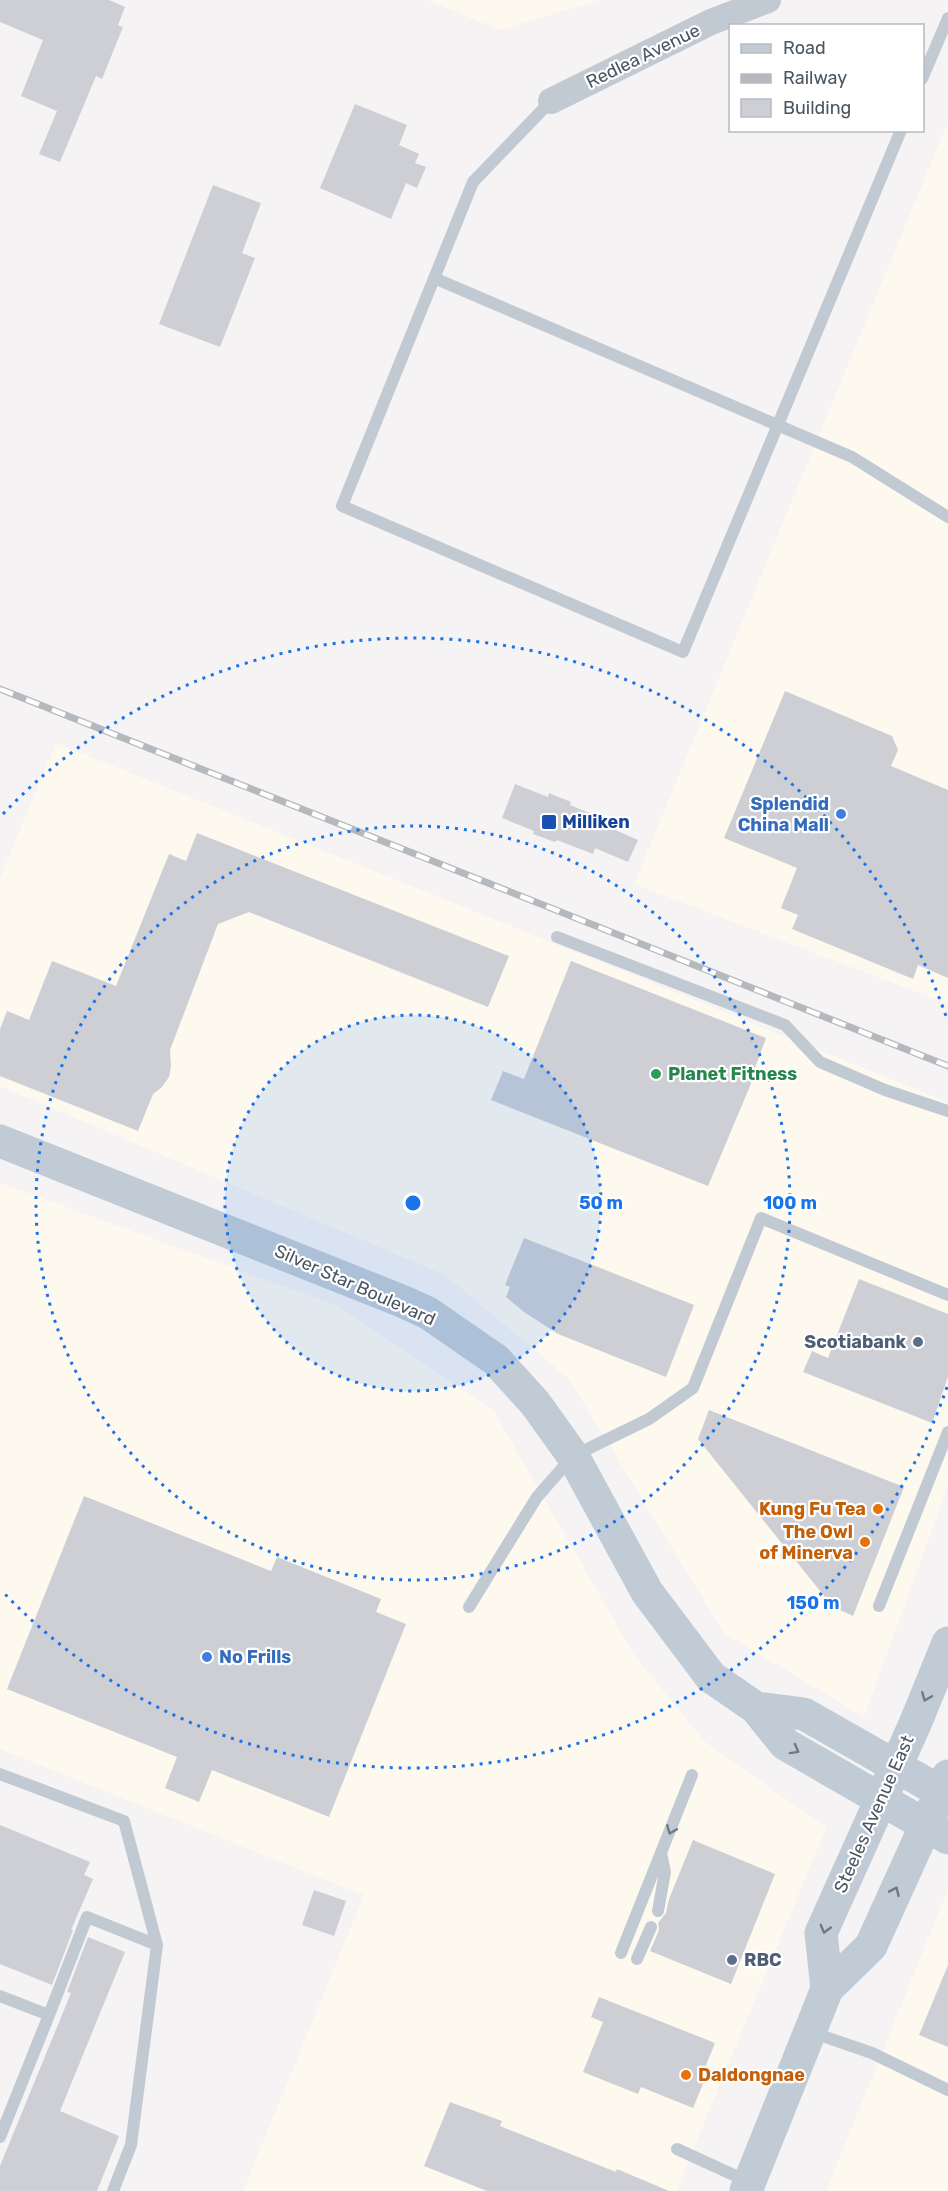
<svg xmlns="http://www.w3.org/2000/svg" width="948" height="2191" font-family="Rubik,sans-serif">
	<style>
		.commercial { fill: #fdf9ef }
		.building { fill: #cdcfd5 }
		.lines { fill: none; stroke-linecap: round; stroke-linejoin: round }
		.lane { stroke: #c1cad2; stroke-width: 12 }
		.street { stroke: #c1cad2; stroke-width: 26 }
		.secondary { stroke: #c1cbd6; stroke-width: 33 }
		.rail-casing { stroke: #b5b8bd; stroke-width: 7 }
		.rail { stroke: #fff; stroke-width: 4.5; stroke-dasharray: 14; stroke-linecap: butt }
		.oneway { stroke: #6e7984 }
		.oneway2 { stroke: #6e7983 }
		.ring { fill: none; stroke: #1a73e8; stroke-width: 3; stroke-dasharray: 3 6 }
		.shop-dot { fill: #3f7fe0; stroke: #fff; stroke-width: 2 }
		.transit-dot { fill: #1a4fb4; stroke: #fff; stroke-width: 2 }
		.leisure-dot { fill: #2e9e5b; stroke: #fff; stroke-width: 2 }
		.service-dot { fill: #5c6f8a; stroke: #fff; stroke-width: 2 }
		.food-dot { fill: #e8710a; stroke: #fff; stroke-width: 2 }
		.labels { text-anchor: middle; stroke-width: 4.5; stroke-linejoin: round; paint-order: stroke }
		.street-label { font-size: 18px; fill: #4a5661; stroke: #fff }
		.shop-label { font-size: 18px; font-weight: bold; fill: #366cbe; stroke: #fff; text-anchor: end }
		.transit-label { font-size: 18px; font-weight: bold; fill: #164399; stroke: #fff; text-anchor: start }
		.leisure-label { font-size: 18px; font-weight: bold; fill: #27864d; stroke: #fff; text-anchor: start }
		.service-label { font-size: 18px; font-weight: bold; fill: #4e5e75; stroke: #fff; text-anchor: end }
		.food-label { font-size: 18px; font-weight: bold; fill: #c56008; stroke: #fff; text-anchor: end }
		.centre { fill: #1a73e8; stroke: #fff; stroke-width: 3 }
		.ring-label { font-size: 18px; text-anchor: middle; font-weight: bold; fill: #1a73e8; stroke: #fff; stroke-width: 4.5; stroke-linejoin: round; paint-order: stroke }
	</style>
	<rect width="100%" height="100%" fill="#f5f3f3"/>
	<path class="commercial" d="M428 0H600L500 30Z
		M948 122V1004L634 884Z
		M56 743 948 1102V1486L864 1717 724 1633 569 1379 445 1275 0 1086V878Z
		M0 1183 335 1305 493 1410 634 1655 704 1741 826 1828 676 2191H243L364 1895 0 1749Z
		M948 1889V2191H826Z"/>
	<path class="building" d="M0 0H109L125 7 118 25 123 27 102 79 96 76 60 162 39 154 57 111 21 96 43 40 0 22Z
		M355 104 407 125 399 145 419 154 415 163 426 167 417 188 406 183 391 219 320 188Z
		M213 185 261 203 242 253 255 258 220 347 159 324Z
		M785 691 892 736 898 750 891 766 948 790V978L918 965 913 979 792 929 798 915 781 908 797 868 724 838Z
		M515 784 548 797 549 793 571 802 570 805 606 820 604 825 638 840 628 862 595 848 593 854 557 840 555 842 533 834 534 831 502 818Z
		M197 833 509 956 488 1007 249 912 218 924 170 1050 171 1067 169 1077 162 1087 153 1094 138 1131 0 1076V1029L7 1011 29 1020 52 961 116 986 169 854 186 861Z
		M571 961 766 1038 753 1073 755 1074 708 1186 491 1100 503 1071 524 1079Z
		M524 1238 694 1305 666 1377 558 1334 524 1312 506 1297 510 1287 505 1285Z
		M859 1279 948 1314V1377L932 1423 803 1372 812 1351 828 1358Z
		M709 1410 904 1487 853 1616 833 1607 698 1439Z
		M84 1496 271 1571 277 1557 381 1599 376 1612 406 1624 329 1817 212 1770 199 1802 165 1788 177 1757 7 1689Z
		M0 1825 90 1862 84 1875 93 1879 71 1930H73L52 1985 0 1964Z
		M693 1840 775 1874 731 1984 650 1951 659 1930 658 1923 666 1913 669 1899Z
		M314 1890 346 1901 334 1936 302 1925Z
		M88 1937 125 1952 60 2111 119 2136 97 2191H0V2166L71 1993 67 1992Z
		M948 1965V2047L919 2035Z
		M599 1997 715 2043 704 2070 708 2072 693 2108 641 2087 638 2094 583 2072 603 2022 591 2017Z
		M450 2102 502 2121 500 2126 616 2172 617 2169 669 2191H487L424 2166Z"/>
	<g class="lines">
		<path class="lane" d="M922 79 948 18
			M551 101 473 182 342 506 683 652 901 130
			M434 278 852 457 948 517
			M557 937 785 1025 820 1062 885 1090 948 1111
			M879 1606 948 1432
			M469 1607 537 1497 573 1456 649 1419 693 1388 761 1218 948 1295
			M0 1774 124 1821 157 1945
			M658 1911 665 1872 661 1853
			M621 1953 692 1775
			M637 1959 651 1927
			M0 1996 49 2015 0 2137
			M49 2015 87 1917 157 1945 131 2145 113 2191
			M811 2032 872 2053 948 2090
			M677 2149 749 2182"/>
		<path class="street" d="M551 101 711 22 768 0"/>
		<path class="secondary" d="M0 1141 404 1302 428 1313 496 1360 535 1403 573 1456 647 1592 711 1677 756 1708 785 1744 948 1838
			M756 1708 804 1714 948 1796
			M827 1989 821 1933 915 1724 948 1643
			M746 2191 827 1989 871 1946 948 1776"/>
		<defs>
			<path id="rail" d="M0 689 948 1066"/>
		</defs>
		<use href="#rail" class="rail-casing"/>
		<use href="#rail" class="rail"/>
	</g>
	<defs><path id="oneway-chevron" d="M-2-3.5L2.5 0L-2 3.5" fill="none" stroke-width="1.6" stroke-linecap="round" stroke-linejoin="round" transform="scale(1.5)"/></defs>
	<g class="oneway">
		<use href="#oneway-chevron" transform="translate(926 1697) rotate(112)"/>
		<use href="#oneway-chevron" transform="translate(795 1750) rotate(29)"/>
		<use href="#oneway-chevron" transform="translate(895 1891) rotate(-66)"/>
		<use href="#oneway-chevron" transform="translate(825 1929) rotate(105)"/>
	</g>
	<use class="oneway2" href="#oneway-chevron" transform="translate(671 1830) rotate(112)"/>
	<circle cx="413" cy="1203" r="188" fill="#1a73e8" fill-opacity=".12"/>
	<g class="ring">
		<circle cx="413" cy="1203" r="188"/>
		<circle cx="413" cy="1203" r="377"/>
		<path d="M947 1387A565 565 0 0 1 3 1592M3 814A565 565 0 0 1 947 1019"/>
	</g>
	<g class="shop-dot">
		<circle cx="841" cy="814" r="6"/>
		<circle cx="207" cy="1657" r="6"/>
	</g>
	<rect class="transit-dot" x="541" y="814" width="16" height="16" rx="3"/>
	<circle class="leisure-dot" cx="656" cy="1074" r="6"/>
	<g class="service-dot">
		<circle cx="918" cy="1342" r="6"/>
		<circle cx="732" cy="1960" r="6"/>
	</g>
	<g class="food-dot">
		<circle cx="878" cy="1509" r="6"/>
		<circle cx="865" cy="1542" r="6"/>
		<circle cx="686" cy="2075" r="6"/>
	</g>
	<g class="labels">
		<g class="street-label">
			<text transform="translate(643 56) rotate(-26)" y="6">Redlea Avenue</text>
			<text transform="translate(355 1285) rotate(24)" y="6">Silver Star Boulevard</text>
			<text transform="translate(874 1814) rotate(-66)" y="6">Steeles Avenue East</text>
		</g>
		<g class="shop-label">
			<text x="829" y="810">Splendid<tspan x="829" dy="21">China Mall</tspan></text>
			<text x="219" y="1663" text-anchor="start">No Frills</text>
		</g>
		<g class="transit-label">
			<text x="562" y="828">Milliken</text>
		</g>
		<g class="leisure-label">
			<text x="668" y="1080">Planet Fitness</text>
		</g>
		<g class="service-label">
			<text x="906" y="1348">Scotiabank</text>
			<text x="744" y="1966" text-anchor="start">RBC</text>
		</g>
		<g class="food-label">
			<text x="866" y="1515">Kung Fu Tea</text>
			<text x="853" y="1538">The Owl<tspan x="853" dy="21">of Minerva</tspan></text>
			<text x="698" y="2081" text-anchor="start">Daldongnae</text>
		</g>
	</g>
	<circle cx="413" cy="1203" r="9" class="centre"/>
	<g class="ring-label">
		<text x="601" y="1209">50 m</text>
		<text x="790" y="1209">100 m</text>
		<text x="813" y="1609">150 m</text>
	</g>
	<rect x="729" y="24" width="195" height="108" fill="#ffffff" stroke="#b7bbc0" stroke-width="1.5"/>
	<rect x="741" y="44" width="30" height="9" fill="#c1cbd6" stroke="#b7bbc0" stroke-width="1.5"/>
	<text x="783" y="54" font-size="18" fill="#4a5661">Road</text>
	<rect x="741" y="74" width="30" height="9" fill="#b5b8bd" stroke="#b7bbc0" stroke-width="1.5"/>
	<text x="783" y="84" font-size="18" fill="#4a5661">Railway</text>
	<rect x="741" y="99" width="30" height="18" fill="#cdcfd5" stroke="#b7bbc0" stroke-width="1.5"/>
	<text x="783" y="114" font-size="18" fill="#4a5661">Building</text>
</svg>
